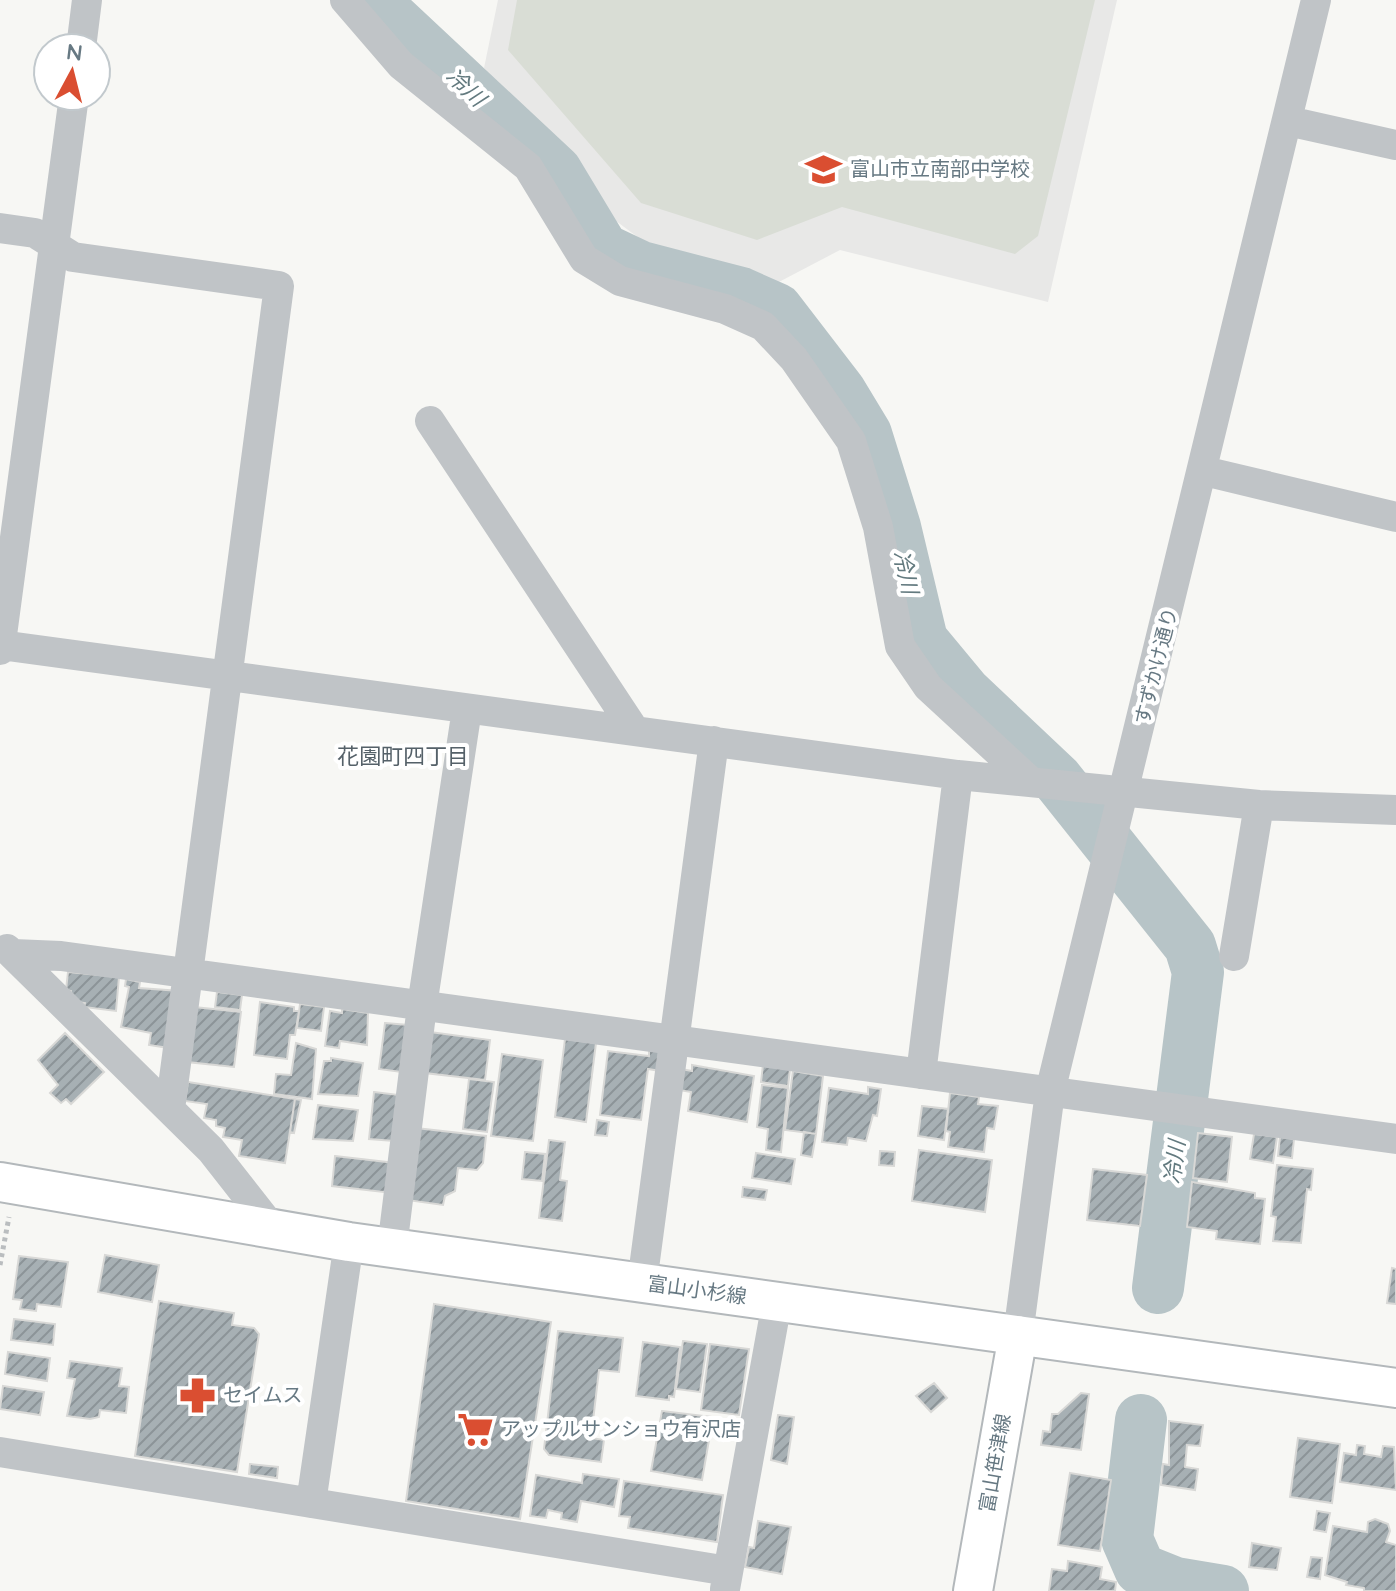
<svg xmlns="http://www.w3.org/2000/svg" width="1396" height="1591" font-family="Quicksand,'Noto Sans JP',sans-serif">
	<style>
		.built { fill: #e8e8e7 }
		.pitch { fill: #d9ddd5 }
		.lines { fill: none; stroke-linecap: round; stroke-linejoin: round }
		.river { stroke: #b7c4c7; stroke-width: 52 }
		.building { fill: url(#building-hatch); stroke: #d8d8d6; stroke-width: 2 }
		.major-casing { stroke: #b3b8bb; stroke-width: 42 }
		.path { stroke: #babdbf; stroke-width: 5; stroke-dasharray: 4 4; stroke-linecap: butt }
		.minor { stroke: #c0c4c7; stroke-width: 30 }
		.major { stroke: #fff; stroke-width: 38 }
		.labels { text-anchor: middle; stroke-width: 8; stroke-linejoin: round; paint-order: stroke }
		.poi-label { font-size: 20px; fill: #677983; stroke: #fff; text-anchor: start }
		.street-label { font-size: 20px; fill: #677983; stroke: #fff }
		.water-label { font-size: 22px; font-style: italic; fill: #637a7f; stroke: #fff }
		.neighbourhood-label { font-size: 22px; fill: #556169; stroke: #fff }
	</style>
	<defs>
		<pattern id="building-hatch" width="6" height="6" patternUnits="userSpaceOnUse" patternTransform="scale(2)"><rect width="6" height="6" fill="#a7b0b4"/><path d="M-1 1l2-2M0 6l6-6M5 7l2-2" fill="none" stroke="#8c9498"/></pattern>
	</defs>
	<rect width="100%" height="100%" fill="#f7f7f4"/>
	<path class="built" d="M498 0H1117L1048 302 840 250 777 283 655 250 608 215 484 68Z"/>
	<path class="pitch" d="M517 0H1095L1038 236 1015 254 842 207 757 240 641 203 508 50Z"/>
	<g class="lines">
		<path class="river" d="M373 0 556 171 603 249 641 267 741 293 777 309 840 391 866 434 895 527 922 640 966 693 1057 779 1190 946 1198 972 1158 1288
			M1141 1420 1127 1539 1140 1569 1175 1583 1223 1591"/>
	</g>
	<path class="building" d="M68 972 119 977 116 1011 84 1007 85 1003 70 1001 71 991 66 990Z
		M126 979 140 982 139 988 180 991 169 1048 149 1045 151 1033 121 1027 129 987 125 986Z
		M217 992 242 995 240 1010 215 1007Z
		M260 1002 294 1007V1011H299L295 1035H290L287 1059 254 1055Z
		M300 1004 324 1007 321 1031 297 1028Z
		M194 1007 241 1012 234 1067 187 1062Z
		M342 1009 368 1013 367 1045 340 1041 339 1048 325 1046 330 1011 342 1013Z
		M385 1023 408 1025 401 1072 379 1069Z
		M430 1032 490 1040 485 1080 425 1073Z
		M65 1033 104 1072 71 1104 66 1099 61 1103 50 1093 58 1085 38 1060Z
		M565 1039 596 1043 586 1122 555 1117Z
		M296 1043 316 1049 312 1099 274 1094 276 1074 291 1075Z
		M649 1050 663 1052 660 1071 648 1069 641 1120 600 1115 608 1051 649 1056Z
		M502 1054 543 1060 533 1141 491 1136Z
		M331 1058 363 1063 358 1096 318 1094 324 1061H331Z
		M692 1065 754 1076 747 1122 688 1111 691 1092 679 1090 681 1069 692 1071Z
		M763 1065 790 1069 788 1086 761 1082Z
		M793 1071 823 1076 816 1134 785 1130Z
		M469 1079 494 1082 487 1132 463 1129Z
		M188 1082 295 1099 285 1163 239 1156 242 1140 223 1137 225 1128 216 1126V1120L204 1118 207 1104 185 1101Z
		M762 1085 788 1088 781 1152 766 1150 768 1129 757 1127Z
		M868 1087 881 1089 877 1116 873 1115 866 1141 848 1138 847 1145 822 1142 829 1088 868 1094Z
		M374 1092 399 1095 394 1141 369 1139Z
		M950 1093 979 1097 978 1104 998 1106 994 1129 987 1128 984 1152 948 1147 950 1132 946 1131Z
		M295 1099 301 1100 294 1133 290 1132Z
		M318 1105 358 1110 353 1141 313 1139Z
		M922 1106 948 1109 944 1140 918 1136Z
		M597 1120 609 1122 607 1136 595 1135Z
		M416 1128 486 1136 483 1163 477 1170 458 1168 455 1191 445 1196 443 1205 407 1200Z
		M804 1132 816 1134 812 1157 801 1155Z
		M1198 1133 1232 1137 1227 1182 1193 1178Z
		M1254 1134 1277 1137 1273 1163 1250 1159Z
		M1280 1137 1294 1139 1292 1158 1278 1156Z
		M549 1140 565 1142 560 1180 567 1181 562 1221 539 1218Z
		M919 1150 992 1160 985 1212 912 1201Z
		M880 1151 895 1152 894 1166 879 1165Z
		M525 1152 545 1154 542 1181 522 1179Z
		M756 1153 795 1159 791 1184 752 1178Z
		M335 1156 395 1163 392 1193 332 1186Z
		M1277 1165 1313 1169 1311 1190 1307 1189 1301 1243 1273 1241 1276 1217 1271 1216Z
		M1093 1169 1147 1175 1140 1226 1087 1220Z
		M1192 1182 1255 1193V1198L1265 1199 1260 1244 1216 1239 1217 1231 1187 1227Z
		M743 1187 767 1190 765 1200 742 1197Z
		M105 1255 159 1265 152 1302 98 1292Z
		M19 1256 68 1262 61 1307 37 1304 36 1311 20 1309 22 1300 13 1299Z
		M1392 1268 1396 1269V1304L1387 1303Z
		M159 1301 234 1313 232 1325 254 1328 259 1334 237 1472 135 1456Z
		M434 1304 551 1322 520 1519 406 1501Z
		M14 1319 55 1324 53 1345 11 1340Z
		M558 1331 623 1338 619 1372 599 1370 591 1438 604 1440 601 1462 549 1455 544 1449Z
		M683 1341 707 1344 700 1392 676 1389Z
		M643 1342 680 1347 674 1397 669 1396V1400L636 1396Z
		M710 1344 749 1349 739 1415 701 1410Z
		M8 1352 50 1358 47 1381 5 1374Z
		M70 1361 122 1368 119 1386 129 1387 126 1413 100 1410 99 1417 90 1419 67 1416 75 1379 67 1378Z
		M934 1383 947 1398 931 1412 916 1396Z
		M3 1386 44 1392 40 1415 0 1409Z
		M1081 1393 1089 1394 1081 1450 1041 1445 1043 1431 1050 1432 1052 1414H1058Z
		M662 1411 713 1417 702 1480 651 1471Z
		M778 1415 794 1417 787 1464 771 1460Z
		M1169 1421 1203 1425 1200 1446 1187 1445 1185 1467 1198 1469 1195 1490 1161 1485 1163 1464 1169 1465Z
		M1298 1438 1340 1444 1332 1503 1290 1497Z
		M1357 1445 1365 1446 1364 1454 1381 1457 1383 1446 1394 1447 1396 1490 1340 1482 1344 1453 1356 1455Z
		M250 1464 278 1467 277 1478 249 1474Z
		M1070 1473 1111 1480 1100 1551 1058 1545Z
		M583 1474 619 1479 614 1507 581 1501 577 1522 561 1519 562 1513 548 1510 546 1518 530 1516 536 1475 582 1483Z
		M624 1481 723 1495 717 1542 628 1528 630 1517 619 1516Z
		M1317 1511 1330 1513 1326 1532 1314 1530Z
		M1375 1519 1388 1524 1390 1531 1386 1542 1396 1545V1591H1364V1588L1346 1585 1347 1582 1325 1575 1333 1526 1367 1532 1368 1522Z
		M758 1521 791 1527 782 1574 745 1567 749 1547 754 1548Z
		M1252 1543 1281 1548 1277 1570 1249 1567Z
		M1311 1557 1322 1558 1320 1579 1307 1577Z
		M1068 1561 1102 1567 1100 1579 1116 1582 1115 1591H1049L1052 1569 1067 1571Z"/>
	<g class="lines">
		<defs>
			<path id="major" d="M0 1182 349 1242 1396 1388
				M973 1591 1018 1335"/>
		</defs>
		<use href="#major" class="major-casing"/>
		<path class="path" d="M0 1265 9 1217"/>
		<path class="minor" d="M345 0 401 65 528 167 584 259 620 281 725 309 763 326 794 359 851 441 878 527 900 646 928 687 1030 781
			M81 48 87 0
			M1288 121 1396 145
			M0 228 35 233 73 257 279 286 170 1109
			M430 421 635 731
			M1204 471 1396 517
			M1 645 958 775 1259 805 1396 810
			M0 650 74 96
			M7 949 211 1150 273 1229
			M13 954 61 956 1396 1139
			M1234 956 1259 805
			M921 1074 958 775
			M392 1248 422 1006 467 709
			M642 1283 714 741
			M1018 1335 1050 1092 1316 0
			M0 1452 728 1571
			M311 1503 349 1242
			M725 1589 777 1302"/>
		<use href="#major" class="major"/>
	</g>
	<defs>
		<symbol id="school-bare" viewBox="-9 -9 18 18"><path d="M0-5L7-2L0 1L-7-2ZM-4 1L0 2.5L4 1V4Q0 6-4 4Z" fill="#da4e31" stroke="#fff" stroke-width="2.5" paint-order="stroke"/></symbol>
		<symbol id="pharmacy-bare" viewBox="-9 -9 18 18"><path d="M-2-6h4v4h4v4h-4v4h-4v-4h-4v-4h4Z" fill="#da4e31" stroke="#fff" stroke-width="2.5" paint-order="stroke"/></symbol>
		<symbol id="supermarket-bare" viewBox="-9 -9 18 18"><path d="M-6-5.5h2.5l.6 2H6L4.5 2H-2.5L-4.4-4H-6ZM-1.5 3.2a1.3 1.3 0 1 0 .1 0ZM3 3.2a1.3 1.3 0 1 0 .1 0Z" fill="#da4e31" stroke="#fff" stroke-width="2.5" paint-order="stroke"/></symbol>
	</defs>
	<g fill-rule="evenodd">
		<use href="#school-bare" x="798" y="144" width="51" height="51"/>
		<use href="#pharmacy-bare" x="172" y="1370" width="51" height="51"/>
		<use href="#supermarket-bare" x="450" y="1404" width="51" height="51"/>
	</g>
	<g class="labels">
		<g class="poi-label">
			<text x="850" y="176">富山市立南部中学校</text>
			<text x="223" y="1402">セイムス</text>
			<text x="501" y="1436">アップルサンショウ有沢店</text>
		</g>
		<g class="street-label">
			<text transform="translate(1156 666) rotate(-76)" y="7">すずかけ通り</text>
			<text transform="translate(697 1290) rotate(8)" y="7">富山小杉線</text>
			<text transform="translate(995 1463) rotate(-80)" y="7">富山笹津線</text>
		</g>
		<g class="water-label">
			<text transform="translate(466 87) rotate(43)" y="8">冷川</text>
			<text transform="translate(906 572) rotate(77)" y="8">冷川</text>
			<text transform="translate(1174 1162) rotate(-83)" y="8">冷川</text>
		</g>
		<g class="neighbourhood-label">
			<text x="403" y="764">花園町四丁目</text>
		</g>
	</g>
	<g transform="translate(72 72) rotate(7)"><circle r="38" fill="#ffffff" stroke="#c2c9cd" stroke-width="2"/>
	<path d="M0-6L14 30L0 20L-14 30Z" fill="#da4e31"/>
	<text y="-12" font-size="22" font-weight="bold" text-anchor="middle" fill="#677983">N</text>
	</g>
</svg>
